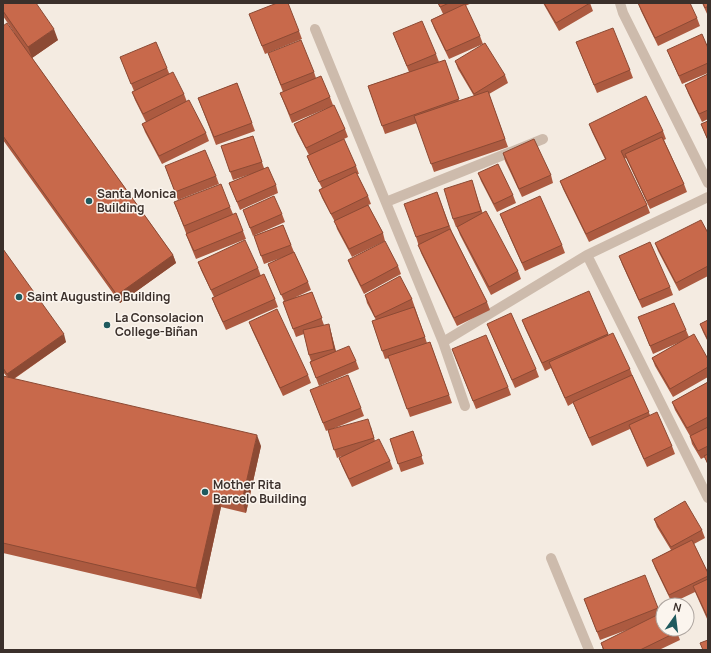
<svg xmlns="http://www.w3.org/2000/svg" width="711" height="653" font-family="Manrope,sans-serif">
	<style>
		.lines { fill: none; stroke-linecap: round; stroke-linejoin: round }
		.minor { stroke: #cdbbac; stroke-width: 10 }
		.wall { fill: #ac5a40 }
		.shaded-wall { fill: #8c4a34 }
		.building { fill: #c8694b; stroke: #8c4a34 }
		.poi-dot { fill: #1f5a5e; stroke: #fbf5ee; stroke-width: 1.5 }
		.labels { text-anchor: middle; stroke-width: 3; stroke-linejoin: round; paint-order: stroke }
		.poi-label { font-size: 12px; font-weight: bold; fill: #3b302b; stroke: #fbf5ee; text-anchor: start }
	</style>
	<rect width="100%" height="100%" fill="#f4ebe1"/>
	<g class="lines">
		<path class="minor" d="M620 3 623 13 708 183
			M315 29 443 342 465 406
			M386 202 543 139
			M587 255 708 498
			M443 342 587 255 708 197
			M551 558 589 650"/>
	</g>
	<path class="wall" d="M3 3 58 40 32 58 173 255 176 263 120 303 3 140V26L15 34 3 16Z
		M438 3H472L465 6 480 36 483 44 449 59 434 28 431 20 443 14Z
		M543 3H590L593 11 559 31Z
		M638 3 697 18 700 26 658 46 641 11Z
		M702 3H708V16Z
		M249 14 299 31 302 39 265 54Z
		M393 33 436 54 439 62 445 60 459 101 474 96 458 69 455 61 505 75 508 83 489 94 508 147 434 172 417 123 385 134 368 86 409 72Z
		M576 42 630 70 633 78 597 93Z
		M708 48V73L682 84 667 50Z
		M268 53 314 72 316 78 330 97 333 105 345 129 348 137 342 140 356 166 359 174H357L368 196 371 204 368 205 383 233 385 241 352 257 337 229 335 222 322 198 319 190 322 188 310 164 307 156 309 155 297 132 294 124 330 107 292 123 280 93 283 92Z
		M120 57 167 68 169 73 184 94 187 102 206 133 209 141 162 164 145 132 142 124 167 111 146 122 135 100 132 92 134 91Z
		M708 74V119L702 122 688 93 685 85Z
		M237 83 255 131 216 145 198 98Z
		M708 121V141L701 124Z
		M589 124 663 131 666 139 664 140 684 184 687 192 650 209 626 158 624 159 647 205 650 213 589 242 563 189 560 181 605 159 592 132Z
		M253 136 264 168 276 185 278 193 240 210 229 183 251 174 233 180 221 146Z
		M503 153 551 175 553 183 522 197 505 161Z
		M165 166 216 176 219 184 178 200Z
		M478 173 513 195 516 203 497 212 481 181Z
		M474 188 483 214 518 271 521 279 491 295 460 235 457 227H458H456L453 219Z
		M437 192 452 232 487 302 490 310 457 326 421 253 416 237Z
		M174 202 230 207 233 214 243 231 246 239 196 259 189 242 186 234V233Z
		M243 210 282 214 285 222 253 236Z
		M500 214 562 245 565 253 525 271 503 222Z
		M283 225 294 252 308 282 311 290 294 298 312 292 324 325 331 332 336 351 356 361 359 369 319 386 310 362 311 361 309 355 304 334 296 337 283 302 284 301 271 272 268 264 284 257 264 264 254 236Z
		M708 233V276L679 291 658 251 655 243Z
		M3 249 66 342 14 379 261 446 246 513 221 507 201 599 3 553V376L7 377 3 372Z
		M619 256 670 287 673 295 642 308 622 264Z
		M348 260 398 266 401 274 364 294 351 268Z
		M198 262 258 268 261 276 275 299 278 307 226 330 215 306 212 298 214 297 201 270Z
		M365 295 412 299 427 343 430 342 452 403 410 417 389 358 385 359 372 321 376 320 367 303Z
		M638 317 686 330 689 337 708 359V377L673 397 655 366 652 358 680 342 653 354Z
		M522 320 608 334 630 369 633 377 650 415 672 446 675 454 647 467 630 429 592 446 573 403 568 406 551 368 545 371 525 328Z
		M708 320V342L703 332 700 324Z
		M249 322 308 375 311 383 283 396 252 330Z
		M487 324 536 369 539 377 515 388 490 331Z
		M452 349 508 387 511 395 476 409Z
		M708 382V466L705 457 701 459 692 444 690 436 675 410 672 402Z
		M310 390 361 408 364 416 330 430 371 427 375 441 390 461 393 469 352 487 342 466 339 458 342 456 337 458 328 430 326 431Z
		M413 431 424 464 401 472 390 439Z
		M654 519 702 530 705 538 694 544 708 573V621L695 592 672 603 655 568 652 560 671 550 657 527Z
		M584 599 658 608 660 614 677 632 680 640 659 650H603L601 643 632 628 600 640Z"/>
	<path class="shaded-wall" d="M54 29 58 40 32 58 28 47Z
		M173 255 176 263 120 303 117 295Z
		M329 324 331 332 337 357 334 349Z
		M64 334 66 342 10 381 7 374Z
		M257 435 261 446 246 513 242 501Z
		M217 496 221 507 201 599 196 588Z"/>
	<path class="building" d="M3 3H36L54 29 28 47 3 11Z
		M277 3H288L299 31 262 46 249 14Z
		M438 3H449L440 7Z
		M544 3H590L556 23Z
		M638 3H690L697 18 655 38Z
		M703 3H708V6L705 8Z
		M465 4 480 36 446 51 431 20Z
		M422 21 436 54 407 66 393 33Z
		M7 23 173 255 117 295 3 136V26Z
		M613 28 630 70 594 85 576 42Z
		M702 34 708 48V63L679 76 667 50Z
		M301 40 314 72 281 85 268 53Z
		M156 42 167 68 131 84 120 57Z
		M485 43 505 75 474 94 455 61Z
		M445 60 459 99 382 126 368 86Z
		M173 72 184 94 143 114 132 92Z
		M708 74V110L699 114 685 85Z
		M321 76 330 97 290 115 280 93Z
		M237 83 252 123 214 137 198 98Z
		M488 91 505 139 431 164 414 116Z
		M646 96 663 131 621 151 647 205 586 234 560 181 606 159 589 124Z
		M189 100 206 133 159 156 142 124Z
		M334 105 345 129 306 148 294 124Z
		M708 121V140L701 124Z
		M253 136 262 162 230 172 221 146Z
		M662 137 684 184 647 201 625 154Z
		M344 139 356 166 319 182 307 156Z
		M534 139 551 175 519 189 503 153Z
		M205 150 216 176 175 192 165 166Z
		M498 164 513 195 494 204 478 173Z
		M268 167 276 185 237 202 229 183Z
		M356 172 368 196 331 214 319 190Z
		M472 180 481 211 453 219 444 189Z
		M221 184 230 207 184 226 174 202Z
		M437 192 449 226 416 237 404 204Z
		M274 196 282 214 250 228 243 210Z
		M540 196 562 245 522 263 500 214Z
		M368 205 383 233 349 249 334 221Z
		M486 211 518 271 489 287 457 227Z
		M236 213 243 231 194 251 186 234Z
		M701 220 708 233V266L676 283 655 243Z
		M283 225 291 245 261 256 254 236Z
		M450 229 487 302 454 318 418 245Z
		M245 240 258 268 211 290 198 262Z
		M385 241 398 266 361 286 348 260Z
		M650 242 670 287 639 300 619 256Z
		M3 249 64 334 7 374 3 368Z
		M294 252 308 282 281 295 268 264Z
		M264 274 275 299 223 322 212 298Z
		M400 276 412 299 375 317 365 295Z
		M589 291 608 334 542 363 522 320Z
		M312 292 322 318 293 329 283 302Z
		M674 303 686 330 650 346 638 317Z
		M414 307 425 337 382 351 372 321Z
		M277 309 308 375 280 388 249 322Z
		M511 313 536 369 512 380 487 324Z
		M708 320V340L700 324Z
		M329 324 334 349 309 355 303 330Z
		M613 333 630 369 565 398 549 362Z
		M694 334 708 359V367L670 389 652 358Z
		M486 335 508 387 473 401 452 349Z
		M430 342 449 395 407 409 388 356Z
		M349 346 356 361 316 378 310 362Z
		M348 375 361 408 323 423 310 390Z
		M632 375 649 412 589 438 573 402Z
		M3 376 257 435 242 501 217 496 196 588 3 543Z
		M708 382V417L687 428 672 402Z
		M657 412 672 446 644 459 629 425Z
		M368 419 374 438 334 450 328 430Z
		M708 427V446L698 451 690 436Z
		M413 431 422 456 398 464 390 439Z
		M379 439 390 461 349 479 339 458Z
		M708 454V464L704 456Z
		M685 501 702 530 671 547 654 519Z
		M692 540 708 573V576L669 595 652 560Z
		M645 575 658 608 597 632 584 599Z
		M708 579V616H707L693 586Z
		M663 612V629H676L677 632 640 650H604L601 643Z
		M708 640V650H703L700 643Z"/>
	<g class="poi-dot">
		<circle cx="89" cy="201" r="4"/>
		<circle cx="19" cy="297" r="4"/>
		<circle cx="107" cy="325" r="4"/>
		<circle cx="205" cy="492" r="4"/>
	</g>
	<g class="labels">
		<g class="poi-label">
			<text x="97" y="198">Santa Monica<tspan x="97" dy="14">Building</tspan></text>
			<text x="27" y="301">Saint Augustine Building</text>
			<text x="115" y="322">La Consolacion<tspan x="115" dy="14">College-Biñan</tspan></text>
			<text x="213" y="489">Mother Rita<tspan x="213" dy="14">Barcelo Building</tspan></text>
		</g>
	</g>
	<rect width="711" height="653" fill="none" stroke="#3b302b" stroke-width="8"/>
	<g transform="translate(675 617) rotate(14)"><circle r="19" fill="#fbf5ee" stroke="#aea6a0"/>
	<path d="M0-3L7 15L0 10L-7 15Z" fill="#1f5a5e"/>
	<text y="-6" font-size="11" font-weight="bold" text-anchor="middle" fill="#3b302b">N</text>
	</g>
</svg>
